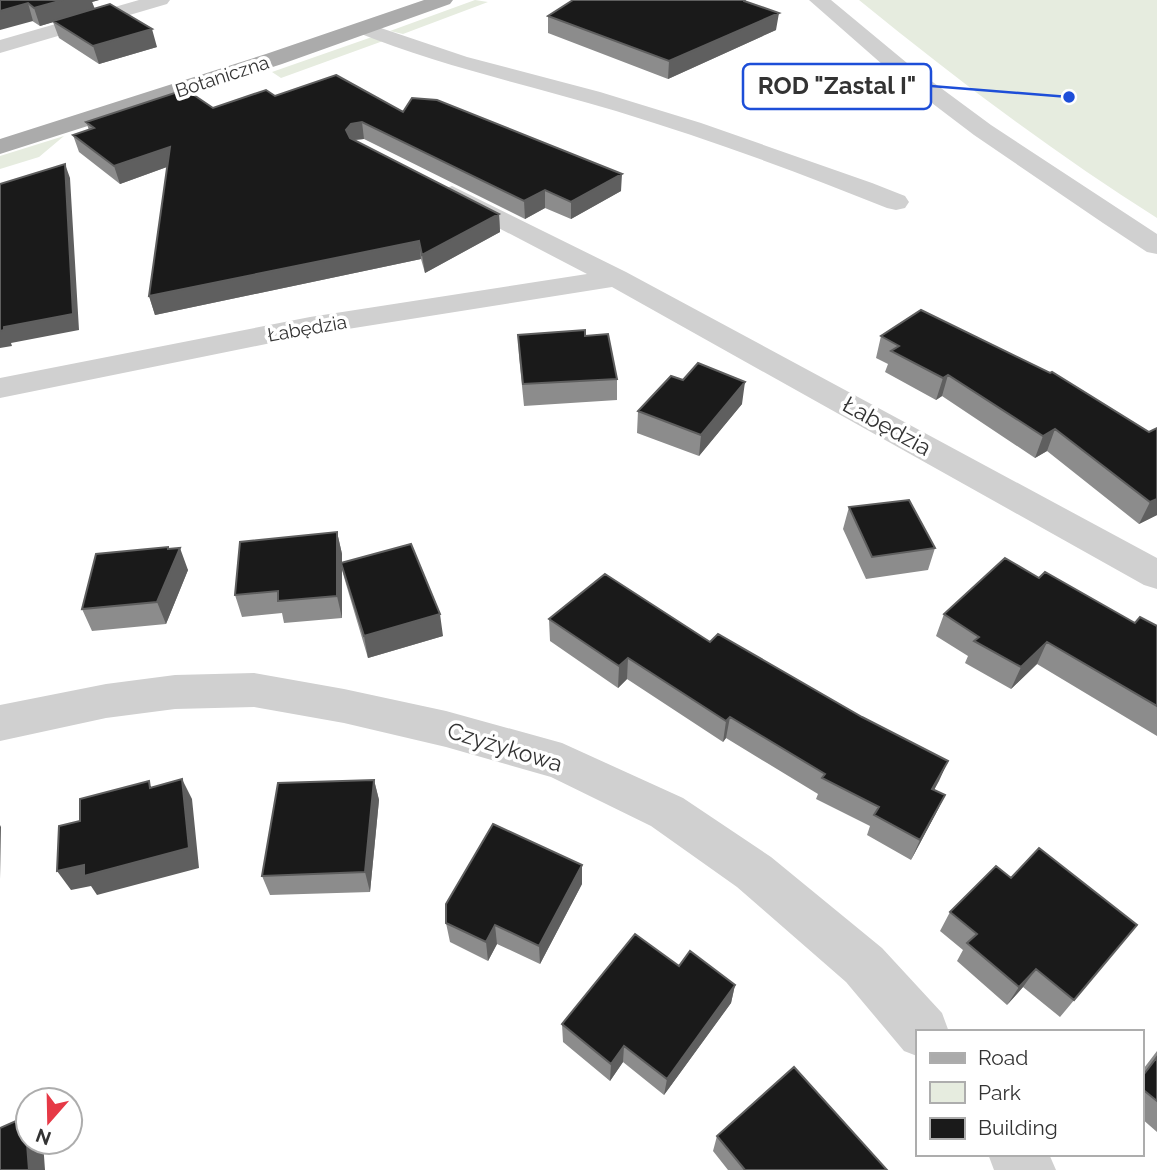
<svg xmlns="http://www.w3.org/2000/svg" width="1157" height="1170" font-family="Raleway,sans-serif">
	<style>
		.green { fill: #e6ecdf }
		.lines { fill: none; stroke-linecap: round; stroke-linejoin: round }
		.minor { fill: #d0d0d0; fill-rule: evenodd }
		.major { fill: #ababab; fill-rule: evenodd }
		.wall { fill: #8c8c8c }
		.shaded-wall { fill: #5f5f5f }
		.building { fill: #1a1a1a; stroke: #5f5f5f; stroke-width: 2 }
		.labels { text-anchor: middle; stroke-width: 7; stroke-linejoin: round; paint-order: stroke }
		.far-street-label { font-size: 19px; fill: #333; stroke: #fff }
		.street-label { font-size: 23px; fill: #333; stroke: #fff }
		.leader { fill: none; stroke: #1d4ed8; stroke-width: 2.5 }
		.callout-dot { fill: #1d4ed8; stroke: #fff; stroke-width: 2.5 }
		.callout { fill: #fff; stroke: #1d4ed8; stroke-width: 2.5 }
		.callout-label { font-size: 24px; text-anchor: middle; font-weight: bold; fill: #333 }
	</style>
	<rect width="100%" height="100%" fill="#fff"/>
	<path class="green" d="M475 0 488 2 403 34 390 31Z
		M859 0H1157V218C1052 152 955 78 859 0Z
		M372 37 383 41 281 78 272 72Z
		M64 136 39 157 0 169V156Z"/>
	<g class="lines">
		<path class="minor" d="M139 0H170L167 4 0 53V40Z
			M809 0H831L907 63 991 125 1157 234V254L1147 252 1103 223 974 135 891 72Z
			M363 22 467 57 600 92 701 123 872 183 905 196 909 202 905 208 896 210 887 208C798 172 708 139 616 111 529 85 440 66 356 32L353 28 356 24Z
			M452 186 626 272 1157 558V589L1144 585 612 287 310 335 0 398V378L310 317 587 274 443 199 439 194 443 189Z
			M254 673 344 689 446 711 562 743 683 798 771 857 882 948 942 1013 949 1032H917V1056L904 1051 846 982 737 887 651 826 551 777 446 747 344 723 254 707 175 709 106 718 0 741V705L106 684 175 675Z
			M988 1154H1049L1056 1170H994Z"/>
		<path class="major" d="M424 0H453L450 4 282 64 0 154V139L266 54Z"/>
	</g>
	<path class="wall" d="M0 0H99L92 2 95 9 157 47 99 64 59 38 53 22 40 26Z
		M573 0H746V1L776 30 668 79 548 33V16Z
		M275 96 403 112 621 191 571 219 545 208 525 219 364 139 354 140 499 214 500 232 425 273 421 259 155 315 149 296 167 167 120 184 79 152 73 135 89 130 86 122 213 108Z
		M518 335 585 336 617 379V400L524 406 519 356Z
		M881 336 1149 432 1157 428V515L1139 524 1047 451 1035 458 942 396 936 400 885 372 888 364 876 358Z
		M683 380 742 404 699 456 637 433 638 411Z
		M849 507 935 548 928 570 866 579 843 529Z
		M337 532 342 554V562L443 636 368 658 346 584 342 570V618L284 623 282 613 242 617 235 595Z
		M169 549 188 570 166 624 92 631 82 609Z
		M1039 578 1135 623 1157 626V736L1037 664 1011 689 965 663 968 656 936 636 944 614Z
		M549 619 710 642 862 717 948 761 934 790 945 795 935 815 911 860 867 835 870 826 816 799 818 794 726 738 723 742 627 679 618 688 550 641Z
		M374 780 379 800 370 892 270 895 262 876Z
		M582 865V884L540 964 497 944 488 961 450 942 446 923Z
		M1011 878 1137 925 1060 1017 1023 987 1007 1005 957 961 963 950 940 931 950 912Z
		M679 966 735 985 731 1003 664 1095 623 1062 610 1081 563 1042 562 1024Z
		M1157 1051V1132L1141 1118V1072Z
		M717 1136 887 1170H728L713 1151Z"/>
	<path class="shaded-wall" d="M63 0H99L92 2 95 10 40 26 34 8Z
		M28 3 33 21 0 30V11Z
		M779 13 776 30 668 79 669 61Z
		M152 29 157 47 99 64 93 46Z
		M362 122 364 139 353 140 349 147 346 130 351 124Z
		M170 147 175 164 120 184 114 166Z
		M65 164 70 178 79 330 11 343 12 346 0 348V331L4 327Z
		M622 174 621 191 571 219V202Z
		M545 190V208L525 219 524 201Z
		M499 214 500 232 425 273 422 255Z
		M419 241 421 259 155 315 149 296Z
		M948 375 942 396 936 400 943 378Z
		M745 382 742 404 699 456 701 435Z
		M1055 429 1047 451 1035 458 1043 436Z
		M1157 499V515L1139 524 1150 502Z
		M337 532 342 554V568L341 563 342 570V618L337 596Z
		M168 547 174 562 180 548 188 570 166 624 157 602Z
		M440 614 443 636 368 658 364 636Z
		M1047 642 1037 664 1011 689 1021 667Z
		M628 658 627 679 618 688 619 666Z
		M730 717 726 738 723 742 726 721Z
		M948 761 939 781 923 810 932 789Z
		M182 779 192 799 199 868 97 895 91 886 71 890 57 871 84 865Z
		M374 780 379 800 370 892 365 872Z
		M945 795 935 815 911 860 920 840Z
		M0 825 1 827 0 879Z
		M582 865V884L540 964 539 946Z
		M495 925 497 944 488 961 486 942Z
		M1036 969 1023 987 1007 1005 1019 987Z
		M735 985 731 1003 664 1095 667 1079Z
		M624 1046 623 1062 610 1081 611 1064Z
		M25 1117 28 1120V1142H43L45 1170H29Z"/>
	<path class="building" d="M0 0H63L34 8 28 3 0 11Z
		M573 0H744V1L779 13 669 61 548 16Z
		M110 4 152 29 93 46 53 21Z
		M336 75 403 112 412 98 437 100 622 174 571 202 545 190 524 201 362 122 351 124 346 130 350 138 499 214 422 255 419 241 149 296 170 147 114 166 73 135 94 128 86 122 178 92 179 85 213 108 266 90 275 96Z
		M65 164 73 314 4 327V330L0 331V184Z
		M921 310 1050 373 1052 372 1149 432 1157 428V499L1150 502 1055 429 1043 436 948 375 943 378 891 351 899 346 881 336Z
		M585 330V336L608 334 617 379 523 384 518 335Z
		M698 363 745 382 701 435 638 411 671 376 683 380Z
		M909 500 935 548 872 557 849 507Z
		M337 532V596L278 601V591L235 595 240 542Z
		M411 544 440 614 364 636 341 563Z
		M168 547V549L180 548 157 602 82 609 96 554Z
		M1005 558 1039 578 1045 572 1135 623 1140 617 1157 626V706L1047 642 1021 667 974 641 979 637 944 614Z
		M605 574 710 642 718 634 862 717 948 761 932 789 945 795 920 840 874 815 879 807 822 778 825 774 730 717 726 721 628 658 619 666 549 619Z
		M182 779 189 848 84 876V865L57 871 59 826 80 821V799L149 781 150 788Z
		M374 780 365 872 262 876 278 783Z
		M493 824 582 865 539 946 495 925 486 942 446 923V904Z
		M1039 848 1137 925 1074 1000 1036 969 1019 987 967 943 977 934 950 912 996 866 1011 878Z
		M635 934 679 966 690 951 735 985 667 1079 624 1046 611 1064 562 1024Z
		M1157 1057V1101L1141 1088V1078Z
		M794 1067 887 1170H745L717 1136Z
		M25 1117 29 1170H0V1128Z"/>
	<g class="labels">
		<g class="far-street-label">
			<text transform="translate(222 76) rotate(-18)" y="7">Botaniczna</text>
			<text transform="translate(307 328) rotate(-10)" y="7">Łabędzia</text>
		</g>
		<g class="street-label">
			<text transform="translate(887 426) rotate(29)" y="8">Łabędzia</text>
			<text transform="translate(505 747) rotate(17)" y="8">Czyżykowa</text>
		</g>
	</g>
	<path class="leader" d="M1069 97L931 86"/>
	<circle class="callout-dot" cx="1069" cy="97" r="7"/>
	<rect class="callout" x="743" y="64" width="188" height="45" rx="7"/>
	<g class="callout-label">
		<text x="837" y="94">ROD "Zastal I"</text>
	</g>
	<rect x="916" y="1030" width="228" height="126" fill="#ffffff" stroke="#adadad" stroke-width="2"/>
	<rect x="930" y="1053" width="35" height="10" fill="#ababab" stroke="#adadad" stroke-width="2"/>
	<text x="978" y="1065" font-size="21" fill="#333333">Road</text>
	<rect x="930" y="1082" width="35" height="21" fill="#e6ecdf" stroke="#adadad" stroke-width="2"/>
	<text x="978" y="1100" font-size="21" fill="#333333">Park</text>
	<rect x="930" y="1118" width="35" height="21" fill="#1a1a1a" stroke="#adadad" stroke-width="2"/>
	<text x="978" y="1135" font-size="21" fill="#333333">Building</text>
	<g transform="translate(49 1121) rotate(200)"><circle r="33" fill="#ffffff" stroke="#adadad" stroke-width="2"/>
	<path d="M0-5L12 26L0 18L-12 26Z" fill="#e63946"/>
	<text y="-10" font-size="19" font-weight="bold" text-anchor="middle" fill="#333333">N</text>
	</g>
</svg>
